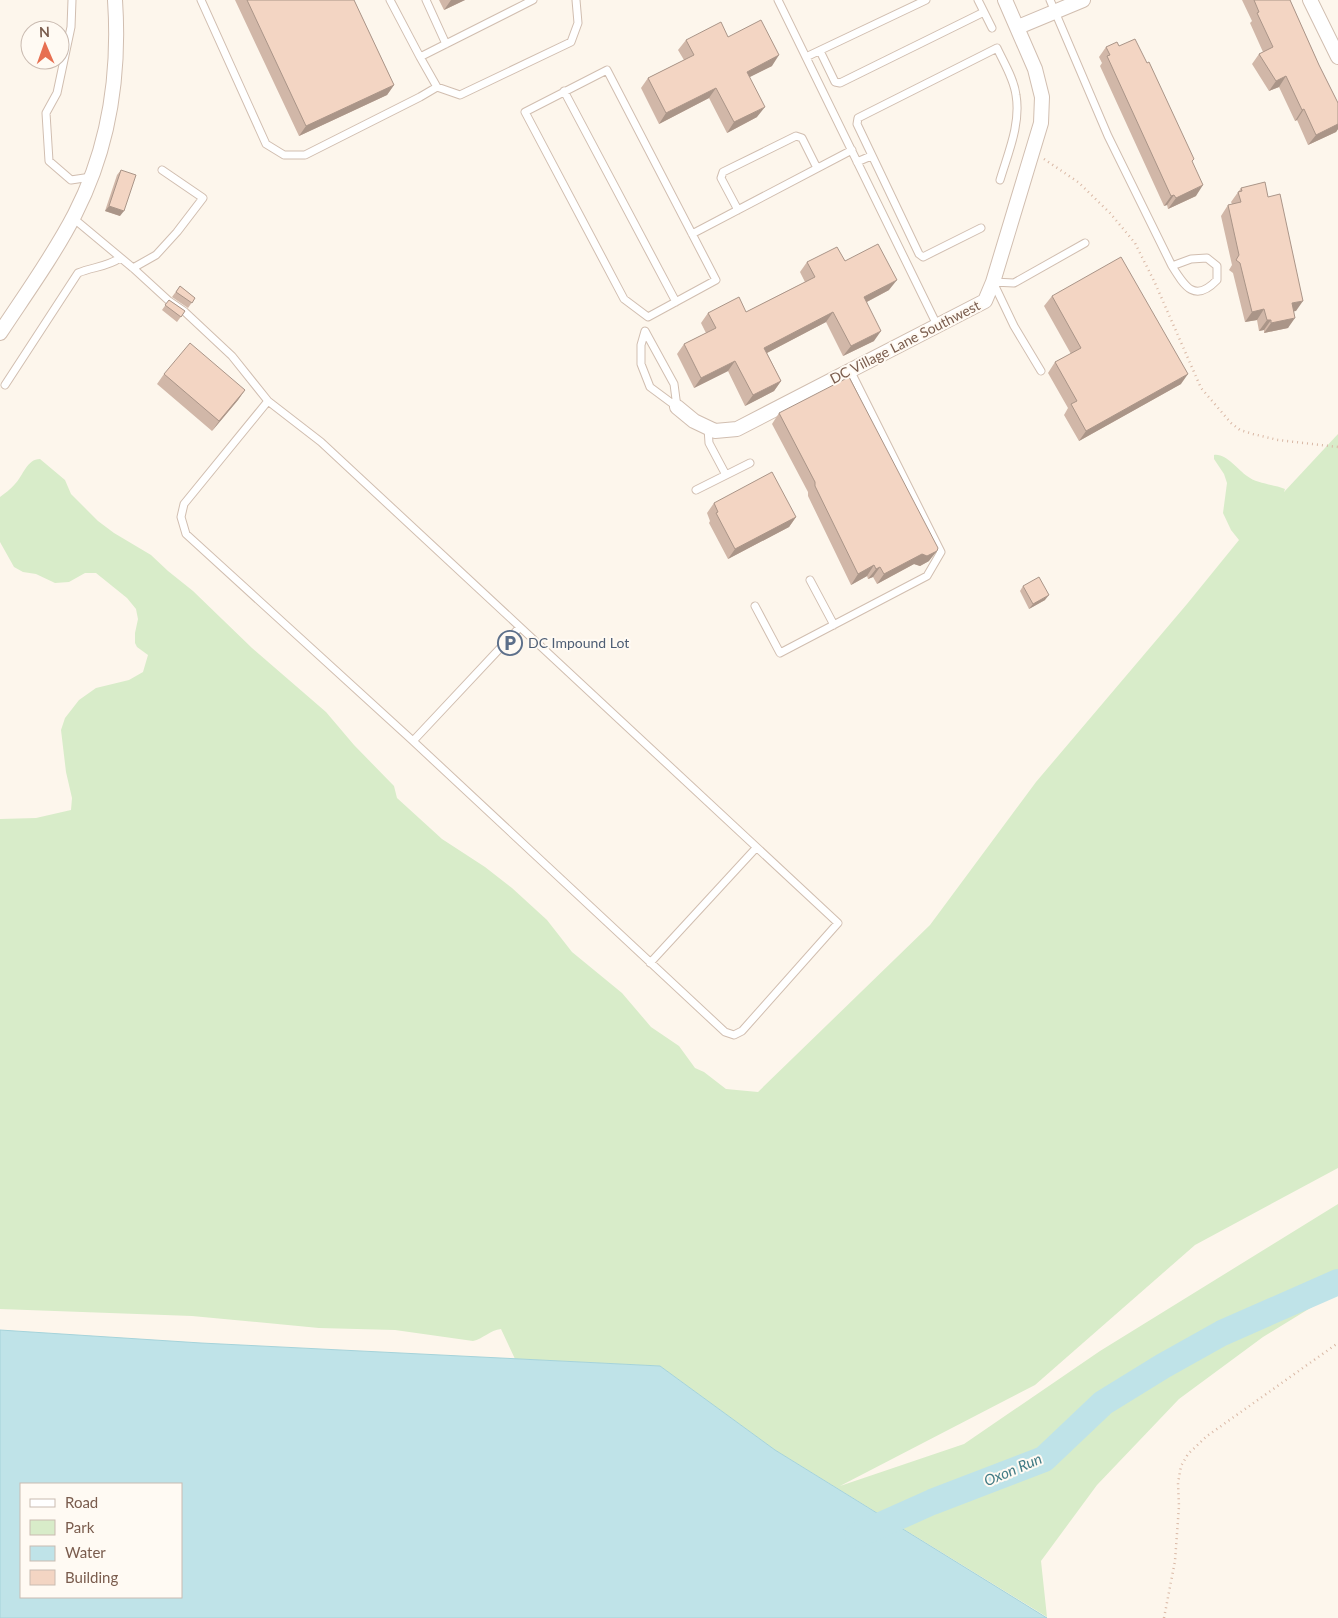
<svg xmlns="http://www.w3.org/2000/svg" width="1338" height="1618" font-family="Lato,sans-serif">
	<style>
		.green { fill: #d8ecc9 }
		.water { fill: #bfe3e8; stroke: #a5d3da; fill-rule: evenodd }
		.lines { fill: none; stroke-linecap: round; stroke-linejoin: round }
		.river { stroke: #bfe3e8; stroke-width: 26 }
		.service-casing { stroke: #d1beb0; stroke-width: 9 }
		.minor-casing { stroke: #d1beb0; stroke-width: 16 }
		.path { stroke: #d9b8a5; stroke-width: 2.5; stroke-dasharray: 1 4; stroke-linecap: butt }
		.service { stroke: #fff; stroke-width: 7 }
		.minor { stroke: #fff; stroke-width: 14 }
		.wall { fill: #d1b7a8 }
		.shaded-wall { fill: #aa9588 }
		.building { fill: #f3d5c3; stroke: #aa9588 }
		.labels { text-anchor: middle; stroke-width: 4; stroke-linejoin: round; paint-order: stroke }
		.street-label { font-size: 14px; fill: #7a5c4d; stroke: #fffaf3 }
		.service-label { font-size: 14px; fill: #4e5e75; stroke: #fffaf3; text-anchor: start }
		.water-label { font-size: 15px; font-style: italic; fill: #437c86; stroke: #fffaf3 }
	</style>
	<rect width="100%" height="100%" fill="#fdf6ec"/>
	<path class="green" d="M1338 434V1168L1195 1245 1035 1385 840 1486 964 1444 1100 1351 1338 1204V1291L1263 1337 1179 1399 1097 1485 1041 1561 1047 1617 775 1450 660 1366 515 1359 501 1329C490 1330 483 1339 473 1341L395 1330 319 1328 192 1316 0 1309V819L36 818 71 810 72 798 66 772 61 730 65 718 79 700 96 688 129 680 143 672 148 655 137 647 135 643V633L138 619 136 609 127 598 96 573H85L69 582 55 583 36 574 23 572 14 567 0 542V497C5 493 11 489 15 484 23 476 27 459 40 459L65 480 71 494 98 521 114 533 151 555 168 571 193 591 252 648 326 712 354 745 394 786 397 798 442 839 485 867 512 888 547 920 572 952 622 993 651 1027 679 1046 695 1068 704 1072 726 1089 758 1092 930 925 1036 782 1187 604 1239 540 1231 530 1223 513 1227 483 1224 474 1214 459V455C1226 453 1238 470 1247 476 1257 484 1273 484 1285 489L1284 492Z"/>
	<path class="water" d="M0 1330 201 1343 660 1366 775 1450 1047 1618H0ZM21 1484H181V1597H21Z"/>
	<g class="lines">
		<path class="river" d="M858 1535 932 1502 1044 1459 1103 1403 1163 1366 1222 1333 1338 1282"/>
		<defs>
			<path id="service" d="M72 0 71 27 57 93 46 113 49 161 71 180 91 177
				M201 0 266 144 284 155H305L420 97 437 87 460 95 571 42 578 23 576 0
				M390 0 420 57 533 0
				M426 0 446 44
				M778 0 937 325
				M978 0 992 28
				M1050 0 1108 136 1172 266C1185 287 1195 303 1217 280V266L1207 258 1191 259 1172 266
				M820 51 835 82 840 83 984 12
				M420 57 437 87
				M806 57 926 0
				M607 70 716 280 648 317 624 299 525 112Z
				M564 91 676 302
				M857 162 871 156
				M738 210 721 178 723 172 796 136 802 138 817 168
				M73 218 133 268 169 301 185 312 232 356 268 401 184 504 181 517 186 534 413 741 520 627 321 442 268 401
				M981 228 923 257 919 254 857 124 858 118 997 48C1004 63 1014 79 1016 95 1021 124 1008 153 1000 180
				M692 234 852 150
				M133 268 156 255 177 232 203 198 162 170
				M645 331 674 384 677 407 650 387 641 364V345Z
				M1041 371 1014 326 993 282 1014 283 1085 243
				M5 385 78 273C92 267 107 267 120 258
				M726 475 750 463
				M696 490 726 475 709 443 708 428
				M810 580 834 625
				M755 606 780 653 927 576 941 552 850 370
				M413 741 725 1032 734 1035 742 1031 838 923 520 627
				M650 963 756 848"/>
			<path id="minor" d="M1310 0 1338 57
				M1018 27 1083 0
				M0 333C25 295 54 255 75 214 109 148 120 74 115 0
				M677 407 694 421 715 431 737 429 985 301 993 282 1041 123 1042 97 1035 69 1005 0"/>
		</defs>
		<use href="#service" class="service-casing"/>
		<use href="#minor" class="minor-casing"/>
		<path class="path" d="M1044 159 1078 182 1110 213 1135 243 1155 283 1201 388 1231 423 1240 430 1253 434 1278 440 1338 447
			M1164 1618 1175 1561 1179 1506 1178 1483 1181 1466 1188 1454 1207 1436 1231 1419 1338 1343"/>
		<use href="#service" class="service"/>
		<use href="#minor" class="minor"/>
	</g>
	<path class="wall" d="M235 0H354L394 85 387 95 299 136Z
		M439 0H465L444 10Z
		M1242 0H1290L1319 65 1338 103V129L1336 132 1308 145 1297 120 1295 121 1279 87 1269 91 1252 64 1259 54 1263 52 1250 23 1252 21Z
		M728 37 772 66 749 77 757 117 727 133 709 98 659 124 641 88 648 78 684 60 678 50 686 40Z
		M1119 46 1192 162 1196 196 1168 209 1167 205 1164 206 1100 66 1102 63 1099 57 1106 47Z
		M121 170 120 216 105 211 117 175Z
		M1241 188 1296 311H1294L1288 328 1264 333V330L1259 331 1257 320 1245 322 1233 273 1229 270 1232 265 1221 216 1228 205 1232 204 1231 202Z
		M845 261 889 290 867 302 874 341 843 356 826 322 767 353 781 381 774 391 745 406 728 371 694 388 677 354 684 344 706 333 701 323 708 313 746 312 805 282 800 272 807 262Z
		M180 286 195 298 188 308 172 297Z
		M1052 296 1181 384 1079 441 1064 415 1068 408 1048 373 1055 362 1071 354 1044 306Z
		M169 300 185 311 177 322 162 310Z
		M164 374 245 390 238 400 212 431 157 384Z
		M779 413 929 561 920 566 914 564 877 584 873 577 868 579 867 576 851 585 808 496V492L772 424Z
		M714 503 796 517 789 527 728 559 709 523 710 521 707 513Z
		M1023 586 1045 600 1029 609 1020 591Z"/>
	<path class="shaded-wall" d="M451 0H465L444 10Z
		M779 55 772 66 740 82 747 72Z
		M1286 76 1279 87 1269 91 1276 81Z
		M394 85 387 95 299 136 306 126Z
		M716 88 709 98 659 124 666 113Z
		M765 107 757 117 727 133 734 122Z
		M1304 109 1297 120 1295 121 1302 110Z
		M1338 122V129L1336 132 1308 145 1316 135Z
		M1203 185 1196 196 1168 209 1176 198Z
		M1174 195 1167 205 1164 206 1171 196Z
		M109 206 124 211 120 216 105 211Z
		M897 280 889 290 857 307 864 297Z
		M1303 301 1296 311 1285 313 1292 303Z
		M1264 309 1257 320 1245 322 1252 312Z
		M833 312 826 322 757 358 764 348Z
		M1295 318 1288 328 1264 333 1271 323Z
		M1267 320H1271L1264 330 1259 331Z
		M881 331 874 341 843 356 851 346Z
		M735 361 728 371 694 388 701 378Z
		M1188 374 1181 384 1079 441 1086 431Z
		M781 381 774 391 745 406 753 395Z
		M245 390 238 400 212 431 219 421Z
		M796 517 789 527 728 559 735 549Z
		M937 551 929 561 920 566 914 564 877 584 884 574 922 554Z
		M874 565 867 576 851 585 858 574Z
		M880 567 873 577 868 579 876 569Z
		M1049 595 1045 600 1029 609 1033 604Z"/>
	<path class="building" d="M247 0H354L394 85 306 126Z
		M1254 0H1290L1319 65 1338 103V124L1316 135 1304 109 1302 110 1286 76 1276 81 1259 54 1273 47 1257 13 1259 12Z
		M761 20 779 55 747 72 765 107 734 122 716 88 666 113 648 78 694 55 686 40 721 22 728 37Z
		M1135 39 1147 63 1149 62 1194 159 1192 161 1203 185 1176 198 1174 195 1171 196 1107 56 1110 55 1106 47 1117 42 1119 46Z
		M121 170 136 175 124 211 109 206Z
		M1265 182 1268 197 1280 194 1303 301 1292 303 1295 318 1271 323V320H1267L1264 309 1252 312 1240 263 1236 260 1239 255 1228 205 1241 202 1238 192 1242 191 1241 188Z
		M878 244 897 280 864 297 881 331 851 346 833 312 764 348 781 381 753 395 735 361 701 378 684 344 716 328 708 313 739 297 746 312 815 277 807 262 837 247 845 261Z
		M1121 257 1188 374 1086 431 1071 404 1077 401 1055 362 1081 348 1052 296Z
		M180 286 195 298 192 303 176 292Z
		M169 300 185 311 181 317 165 305Z
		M190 343 245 390 219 421 164 374Z
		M849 377 938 548 937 551 927 556 922 554 884 574 880 567 876 569 874 565 858 574 815 486V482L779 413Z
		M772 472 796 517 735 549 716 513 718 512 714 503Z
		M1039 577 1049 595 1033 604 1023 586Z"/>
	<defs>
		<symbol id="parking-ring" viewBox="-11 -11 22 22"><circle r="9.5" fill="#fffaf3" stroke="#5c6f8a" stroke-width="1.5"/><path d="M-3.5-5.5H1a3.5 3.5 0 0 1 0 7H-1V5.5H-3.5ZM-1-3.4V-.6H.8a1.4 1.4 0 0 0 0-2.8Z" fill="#5c6f8a"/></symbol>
	</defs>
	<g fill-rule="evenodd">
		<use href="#parking-ring" x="496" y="629" width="28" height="28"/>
	</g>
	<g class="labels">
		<g class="street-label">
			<text transform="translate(905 342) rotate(-27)" y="5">DC Village Lane Southwest</text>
		</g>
		<g class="service-label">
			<text x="528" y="648">DC Impound Lot</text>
		</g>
		<g class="water-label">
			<text transform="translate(1013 1470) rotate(-23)" y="5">Oxon Run</text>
		</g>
	</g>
	<rect x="20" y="1483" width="162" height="115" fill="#fffaf3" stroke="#cabbb1"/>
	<rect x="30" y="1499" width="25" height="8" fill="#ffffff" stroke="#cabbb1"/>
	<text x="65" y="1508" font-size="15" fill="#7a5c4d">Road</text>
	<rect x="30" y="1520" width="25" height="15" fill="#d8ecc9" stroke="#cabbb1"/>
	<text x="65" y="1533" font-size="15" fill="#7a5c4d">Park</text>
	<rect x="30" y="1546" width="25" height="15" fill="#bfe3e8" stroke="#cabbb1"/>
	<text x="65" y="1558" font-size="15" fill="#7a5c4d">Water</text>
	<rect x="30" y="1570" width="25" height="15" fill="#f3d5c3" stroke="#cabbb1"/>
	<text x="65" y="1583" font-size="15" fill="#7a5c4d">Building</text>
	<g transform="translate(45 45) rotate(358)"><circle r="24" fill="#fffaf3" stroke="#cabbb1"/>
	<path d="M0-4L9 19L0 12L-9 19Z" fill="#e76f51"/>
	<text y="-8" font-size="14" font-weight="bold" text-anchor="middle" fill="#7a5c4d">N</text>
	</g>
</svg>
